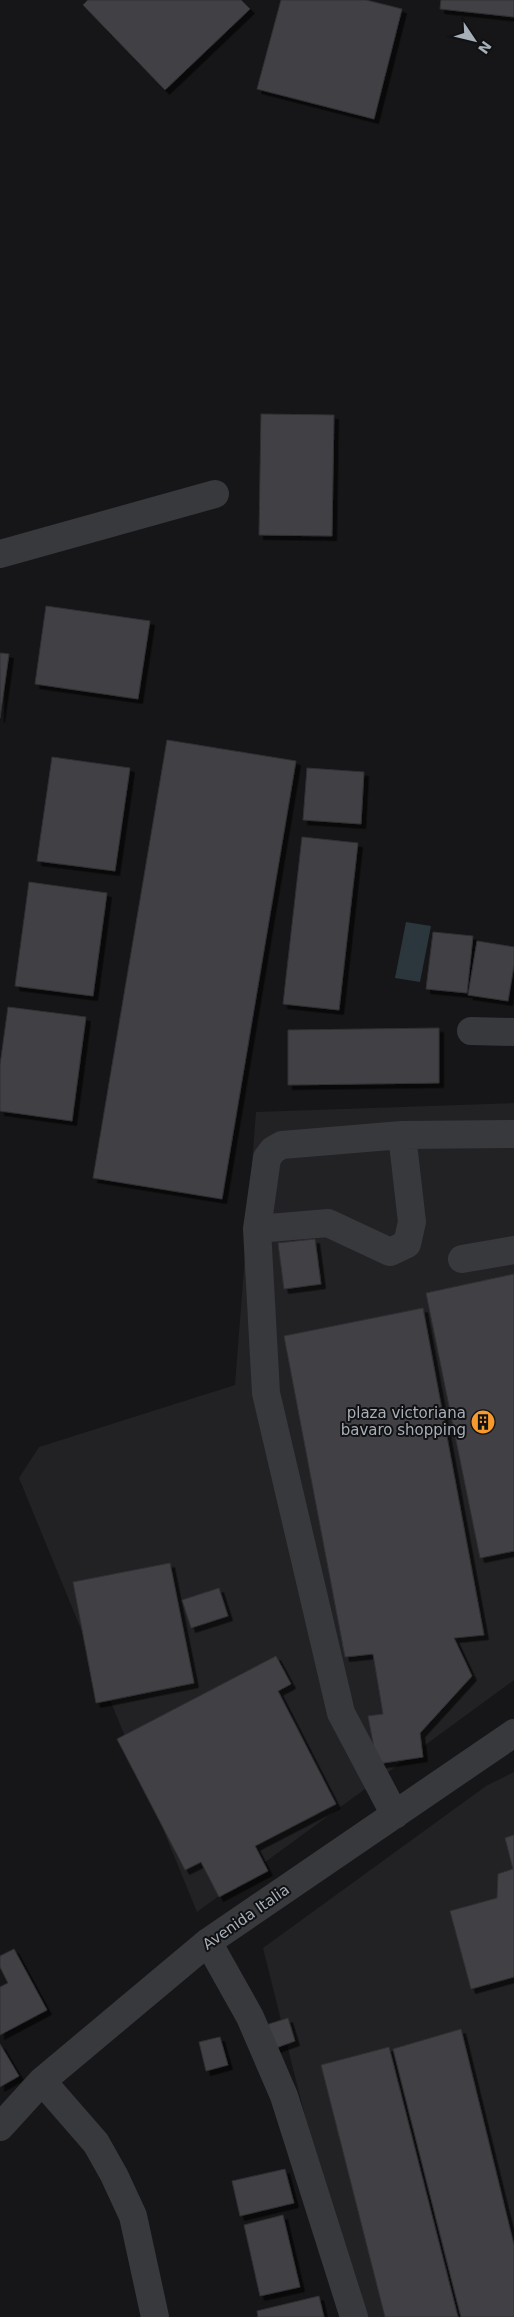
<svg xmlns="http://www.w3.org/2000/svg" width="514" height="2317" font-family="'DejaVu Sans',sans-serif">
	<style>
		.built { fill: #222225 }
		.water { fill: #2b373c }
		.building { fill: #404145; stroke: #303034; filter: url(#shadow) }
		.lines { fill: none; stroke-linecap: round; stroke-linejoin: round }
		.minor { stroke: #37393d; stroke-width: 28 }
		.labels { text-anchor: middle; stroke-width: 4; stroke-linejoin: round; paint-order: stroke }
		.poi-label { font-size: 15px; fill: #a7afb8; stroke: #111113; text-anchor: end }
		.street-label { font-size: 15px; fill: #a7afb8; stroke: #111113 }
	</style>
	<defs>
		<filter id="shadow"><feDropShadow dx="4.5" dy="4.5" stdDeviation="0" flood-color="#0009"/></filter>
	</defs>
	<rect width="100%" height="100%" fill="#161618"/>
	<path class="built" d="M514 1103V1680L197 1912 19 1478 39 1447 235 1385 256 1112Z
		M514 1772V2317H355L263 1948 486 1786Z"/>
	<path class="water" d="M406 922 431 926 420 982 395 978Z"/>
	<path class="building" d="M88 0H241L250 9 165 90 83 5Z
		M281 0H366L402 9 374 119 257 89Z
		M441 0H514V17L440 9Z
		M261 414 334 415 332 536 259 535Z
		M46 606 150 621 138 699 35 684Z
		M0 653 9 654 0 718Z
		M167 740 296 761 222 1199 93 1178Z
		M52 757 130 768 115 871 37 861Z
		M307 768 364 772 361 824 303 820Z
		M302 837 358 843 339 1010 283 1004Z
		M29 882 107 893 93 996 15 986Z
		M433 932 473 936 467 993 426 989Z
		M477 941 514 947V965L508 1001 468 995Z
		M8 1007 86 1017 72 1121 0 1111V1065Z
		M439 1028V1083L288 1085V1030Z
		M315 1239 321 1284 284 1289 278 1243Z
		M514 1274V1551L480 1558 426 1293Z
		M423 1308 484 1635 454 1638 472 1676 420 1733 423 1757 377 1764 368 1716 383 1714 373 1654 345 1657 284 1336Z
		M170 1563 194 1683 96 1703 73 1582Z
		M219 1588 228 1616 191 1628 182 1600Z
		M276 1656 291 1684 278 1691 336 1804 255 1846 268 1871 219 1897 201 1862 185 1870 117 1739Z
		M514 1835V1977L471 1989 450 1911 497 1898 498 1874 513 1869 505 1838Z
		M14 1949 47 2010 0 2035V1987L8 1983 0 1967V1956Z
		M288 2018 295 2041 273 2049 266 2025Z
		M461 2029 514 2245V2317H461L393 2049Z
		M220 2037 228 2065 206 2071 199 2042Z
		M0 2044 19 2076 0 2087Z
		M389 2047 458 2317H385L321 2065Z
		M285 2169 294 2203 240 2216 232 2181Z
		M283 2215 300 2287 260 2296 244 2225Z
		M319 2296 324 2317H258L257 2311Z"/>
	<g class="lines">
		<path class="minor" d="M0 554 215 494
			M471 1031 514 1032
			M257 1229 328 1223 390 1252 407 1244 412 1222 402 1135
			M462 1259 514 1250
			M395 1815 341 1713 266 1393 257 1229 267 1158 273 1150 282 1145 402 1135 514 1134
			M208 1942 250 2017 284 2096 354 2317
			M42 2081 96 2143 114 2175 133 2216 155 2317
			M0 2127 42 2081 208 1942 514 1733"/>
	</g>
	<defs>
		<symbol id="building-disc" viewBox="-11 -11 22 22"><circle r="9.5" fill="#f79a2e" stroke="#111113"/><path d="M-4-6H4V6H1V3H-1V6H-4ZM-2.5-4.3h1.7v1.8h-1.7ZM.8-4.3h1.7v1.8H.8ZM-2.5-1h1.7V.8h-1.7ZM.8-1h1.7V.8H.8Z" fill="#111"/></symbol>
	</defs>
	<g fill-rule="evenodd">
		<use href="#building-disc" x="469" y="1408" width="28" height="28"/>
	</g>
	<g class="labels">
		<g class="poi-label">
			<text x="466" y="1418">plaza victoriana<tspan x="466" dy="17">bavaro shopping</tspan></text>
		</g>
		<g class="street-label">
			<text transform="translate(246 1917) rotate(-35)" y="5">Avenida Italia</text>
		</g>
	</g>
	<g transform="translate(474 40) rotate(125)" stroke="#111113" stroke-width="4" paint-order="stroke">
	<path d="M0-4L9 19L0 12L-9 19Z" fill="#a7afb8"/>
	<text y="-8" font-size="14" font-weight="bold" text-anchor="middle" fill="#a7afb8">N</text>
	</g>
</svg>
